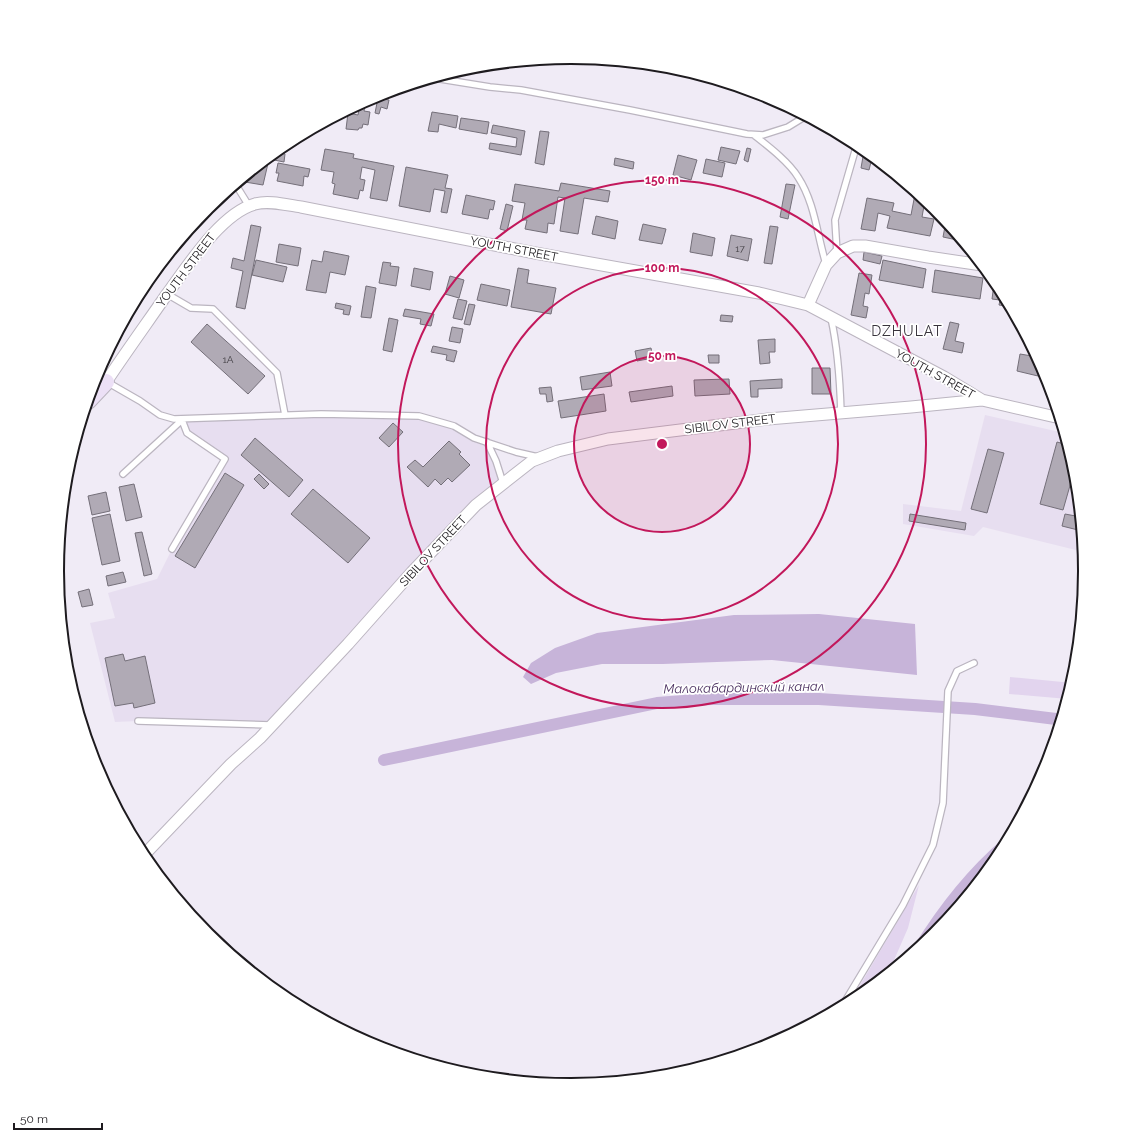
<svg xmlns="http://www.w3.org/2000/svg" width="1143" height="1143" font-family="Raleway,sans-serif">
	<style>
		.built { fill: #e7def0 }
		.green { fill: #e2d4ee }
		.water { fill: #c7b4d9 }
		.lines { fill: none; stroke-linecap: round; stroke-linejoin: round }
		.canal { stroke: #c7b4d9; stroke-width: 12 }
		.building { fill: #b0aab5; stroke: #746f79 }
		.lane-casing { stroke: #bbb5c0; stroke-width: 8 }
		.street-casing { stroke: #bbb5c0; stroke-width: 13 }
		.secondary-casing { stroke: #bbb5c0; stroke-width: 18 }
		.lane { stroke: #fff; stroke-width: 5.5 }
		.street { stroke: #fff; stroke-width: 11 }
		.secondary { stroke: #ece0f6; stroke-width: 16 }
		.ring { fill: none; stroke: #c2185b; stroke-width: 2 }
		.labels { text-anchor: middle; stroke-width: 3.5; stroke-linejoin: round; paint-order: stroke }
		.number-label { font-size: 10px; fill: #423f44 }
		.street-label { font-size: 12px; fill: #1e1b1f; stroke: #fff }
		.water-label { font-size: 13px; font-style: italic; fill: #4a2f5f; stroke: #fff }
		.quarter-label { font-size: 14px; letter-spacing: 1px; fill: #38333c; stroke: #fff }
		.rim { fill: none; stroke: #1e1b1f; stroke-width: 2 }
		.centre { fill: #c2185b; stroke: #fff; stroke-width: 2 }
		.ring-label { font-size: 12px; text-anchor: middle; font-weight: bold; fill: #c2185b; stroke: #fff; stroke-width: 3.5; stroke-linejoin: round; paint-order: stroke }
	</style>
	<rect width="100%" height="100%" fill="#f0ebf6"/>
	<path class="built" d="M321 414 419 416 454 426 487 442 503 483 272 725 138 721 115 722 90 623 115 618 108 593 157 579 172 549 225 459 187 433 182 420Z
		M985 415 1064 433 1076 471 1084 552 983 527 974 536 903 524V504L961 511Z"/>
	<path class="green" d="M1010 677 1073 683 1068 699 1009 694Z
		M919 885 908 928 888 974 857 999 849 1004Z"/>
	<path class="water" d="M819 614 915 624 917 675 772 660 663 664H602L556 673 531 684 523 677 531 663 555 648 597 633 734 615Z"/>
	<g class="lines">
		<path class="canal" d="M384 760 657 703 711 699H819L975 709 1056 719 1061 723
			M919 949C943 910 971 874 1006 844"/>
	</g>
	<path class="building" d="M378 98 389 100 387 109 381 107 379 114 375 113Z
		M366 101 364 111 370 112 368 125 363 124 362 128H359L358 130 346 129 348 113 358 115 360 104Z
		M432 112 458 116 456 128 439 124 438 132 428 131Z
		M461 118 489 122 487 134 459 129Z
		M493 125 525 131 521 155 489 149 490 143 516 147 517 138 491 133Z
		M540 131 549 132 544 165 535 163Z
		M721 147 740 151 736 164 718 160Z
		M747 148 751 149 748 162 744 160Z
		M325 149 354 154 353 158 394 166 387 201 370 198 375 170 362 167 360 179 365 180 363 191 360 190 358 199 333 194 335 184 332 183 334 172 321 170Z
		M864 151 877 160V163L871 162 869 170 861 168Z
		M276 152 285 154 284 162 269 159 263 185 245 182 246 177Z
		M678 155 697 160 691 180 673 175Z
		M615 158 634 162 633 169 614 165Z
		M706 159 725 163 722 177 703 173Z
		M278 163 310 169 308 177 304 176 303 186 277 181 279 173H276Z
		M406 167 448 175 445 188 452 189 447 213 441 212 445 191 434 189 430 212 399 206Z
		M561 183 610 191 608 202 584 198 578 234 560 231 565 198 558 197 554 224 548 223 547 233 525 229 527 220H522L525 203 512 201 515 184 559 191Z
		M786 184 795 185 788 219 780 217Z
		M915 194H919L936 208 924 206 922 217 934 219 930 236 887 228 890 216 878 213 875 231 861 229 867 198 894 203 892 211 911 215Z
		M466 195 495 201 493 210 490 209 488 219 462 214Z
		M506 204 513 206 507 231 500 229Z
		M596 216 618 221 615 239 592 234Z
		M946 221 962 241 943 237Z
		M643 224 666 229 662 244 639 240Z
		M251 225 261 227 245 309 236 307 243 271 231 268 233 258 244 261Z
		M770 226 778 227 772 264 764 263Z
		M693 233 715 238 712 256 690 252Z
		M731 235 752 239 748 261 727 256Z
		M279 244 301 248 298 266 276 262Z
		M324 251 349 256 345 275 330 272 326 293 306 290 312 260 322 262Z
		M864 252 882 256 880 264 863 260Z
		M256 260 287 267 283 282 252 275Z
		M883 260 926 269 923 288 879 280Z
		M383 262 391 263 390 266 399 267 396 286 379 283Z
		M414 268 433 272 430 290 411 286Z
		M518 268 529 270 527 283 556 288 551 314 511 307Z
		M935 270 983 278 980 299 932 292Z
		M859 273 872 275 869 294 865 293 863 306 868 307 866 318 851 315Z
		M450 276 464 280 459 298 445 294Z
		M481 284 510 290 507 306 477 300Z
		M994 284 999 286 1011 307 999 305 1000 300 992 299Z
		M366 286 376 288 371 318 361 317Z
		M458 299 467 301 462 320 453 318Z
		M336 303 351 306 349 315 343 314 344 310 335 308Z
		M469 304 475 305 470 325 464 324Z
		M405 309 434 314 431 326 420 324 421 319 403 316Z
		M721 315 733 316 732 322 720 321Z
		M389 318 398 320 392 352 383 350Z
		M950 322 959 324 955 341 964 343 962 353 943 349Z
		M207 324 265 376 248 394 191 342Z
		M452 327 463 329 460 343 449 341Z
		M775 339V352H769L770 363 760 364 758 340Z
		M433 346 457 351 454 362 446 360 447 355 431 352Z
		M651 348 653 358 637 361 635 351Z
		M1020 354 1038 357 1041 363 1038 376 1017 371Z
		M708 355H719V363H709Z
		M812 368H830L831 394H812Z
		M610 372 612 386 582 390 580 377Z
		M729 379 730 394 695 396 694 380Z
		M782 379V388L758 389V397H751L750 381Z
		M672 386 673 396 631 402 629 392Z
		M551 387 553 401 547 402 546 394H540L539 388Z
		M604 394 606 411 561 418 558 401Z
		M393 423 403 432 389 447 379 438Z
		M255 438 303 480 289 497 241 455Z
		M449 441 461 452 459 454 470 465 452 482 448 478 441 485 435 479 428 487 407 467 415 460 423 467Z
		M1057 442 1068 445 1075 468 1063 510 1040 504Z
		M988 449 1004 453 987 513 971 509Z
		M225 473 244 485 195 568 175 556Z
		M259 474 269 484 264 489 254 479Z
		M134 484 142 517 126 521 119 487Z
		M313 489 370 538 348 563 291 514Z
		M106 492 110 511 92 515 88 496Z
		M110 514 120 561 102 565 92 518Z
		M910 514 966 523 965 530 909 521Z
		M1065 514 1081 517 1082 531 1062 526Z
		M142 532 152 574 144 576 135 533Z
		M123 572 126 582 108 586 106 576Z
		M89 589 93 605 82 607 78 592Z
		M1079 627H1080L1078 649 1073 647Z
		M123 654 125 661 145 656 155 703 134 708 133 703 115 706 105 658Z"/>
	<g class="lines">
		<defs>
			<path id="lane" d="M434 78 490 87 521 90 630 110 747 134 763 135 788 127 806 116
				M754 135C768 146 789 162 798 177 815 203 817 235 826 264
				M236 185 249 206
				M837 253 835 220 857 144
				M167 294 191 308 213 309 277 373 285 415
				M831 318C838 349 840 381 841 413
				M107 382 140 401 160 415 174 419 321 414 419 416 454 426 474 438 516 452 538 457
				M487 442 496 461 503 483
				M123 474 182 420
				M172 549 225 459 187 433 182 420
				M138 721 271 725
				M841 1008 903 905 933 845 943 803 948 691 957 671 974 663"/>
			<path id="street" d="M808 305 826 265 837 253 853 246H865L928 257 982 265
				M106 382C126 352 147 323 167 294 187 267 221 213 255 204 269 200 287 205 301 207L535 253 759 293 808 305 944 377 982 400
				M143 856 231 764 260 738 348 644 412 572 476 505 532 461 558 451 608 439 768 419 911 407 982 400 1060 418"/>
			<path id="secondary" d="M88 401 106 382"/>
		</defs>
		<use href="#lane" class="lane-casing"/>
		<use href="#street" class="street-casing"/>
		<use href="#secondary" class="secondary-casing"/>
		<use href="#lane" class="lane"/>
		<use href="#street" class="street"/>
		<use href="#secondary" class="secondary"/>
	</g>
	<circle cx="662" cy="444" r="88" fill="#c2185b" fill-opacity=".12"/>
	<g class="ring">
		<circle cx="662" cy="444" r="88"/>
		<circle cx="662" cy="444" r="176"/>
		<circle cx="662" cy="444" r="264"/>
	</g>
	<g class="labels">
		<g class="number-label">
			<text x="740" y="252">17</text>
			<text x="228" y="363">1А</text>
		</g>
		<g class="street-label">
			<text transform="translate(514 249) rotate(11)" y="4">YOUTH STREET</text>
			<text transform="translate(186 270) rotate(-53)" y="4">YOUTH STREET</text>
			<text transform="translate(935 374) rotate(29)" y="4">YOUTH STREET</text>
			<text transform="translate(730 424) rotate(-7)" y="4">SIBILOV STREET</text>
			<text transform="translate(433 551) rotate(-47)" y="4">SIBILOV STREET</text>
		</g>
		<g class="water-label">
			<text transform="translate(744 687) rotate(-1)" y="5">Малокабардинский канал</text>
		</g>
		<g class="quarter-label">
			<text x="907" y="336">DZHULAT</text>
		</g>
	</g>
	<path d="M0 0H1143V1143H0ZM64 571a507 507 0 1 1 1014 0a507 507 0 1 1-1014 0Z" fill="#fff" fill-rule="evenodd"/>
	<path class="rim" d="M64 571a507 507 0 1 1 1014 0a507 507 0 1 1-1014 0Z"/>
	<circle cx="662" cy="444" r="6" class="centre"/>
	<g class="ring-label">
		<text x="662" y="184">150 m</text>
		<text x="662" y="272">100 m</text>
		<text x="662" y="360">50 m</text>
	</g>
	<path d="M14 1123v6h88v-6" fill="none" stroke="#1e1b1f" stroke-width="2"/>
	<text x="20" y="1123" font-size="12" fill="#1e1b1f" stroke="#ffffff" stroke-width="3" paint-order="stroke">50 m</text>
</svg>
